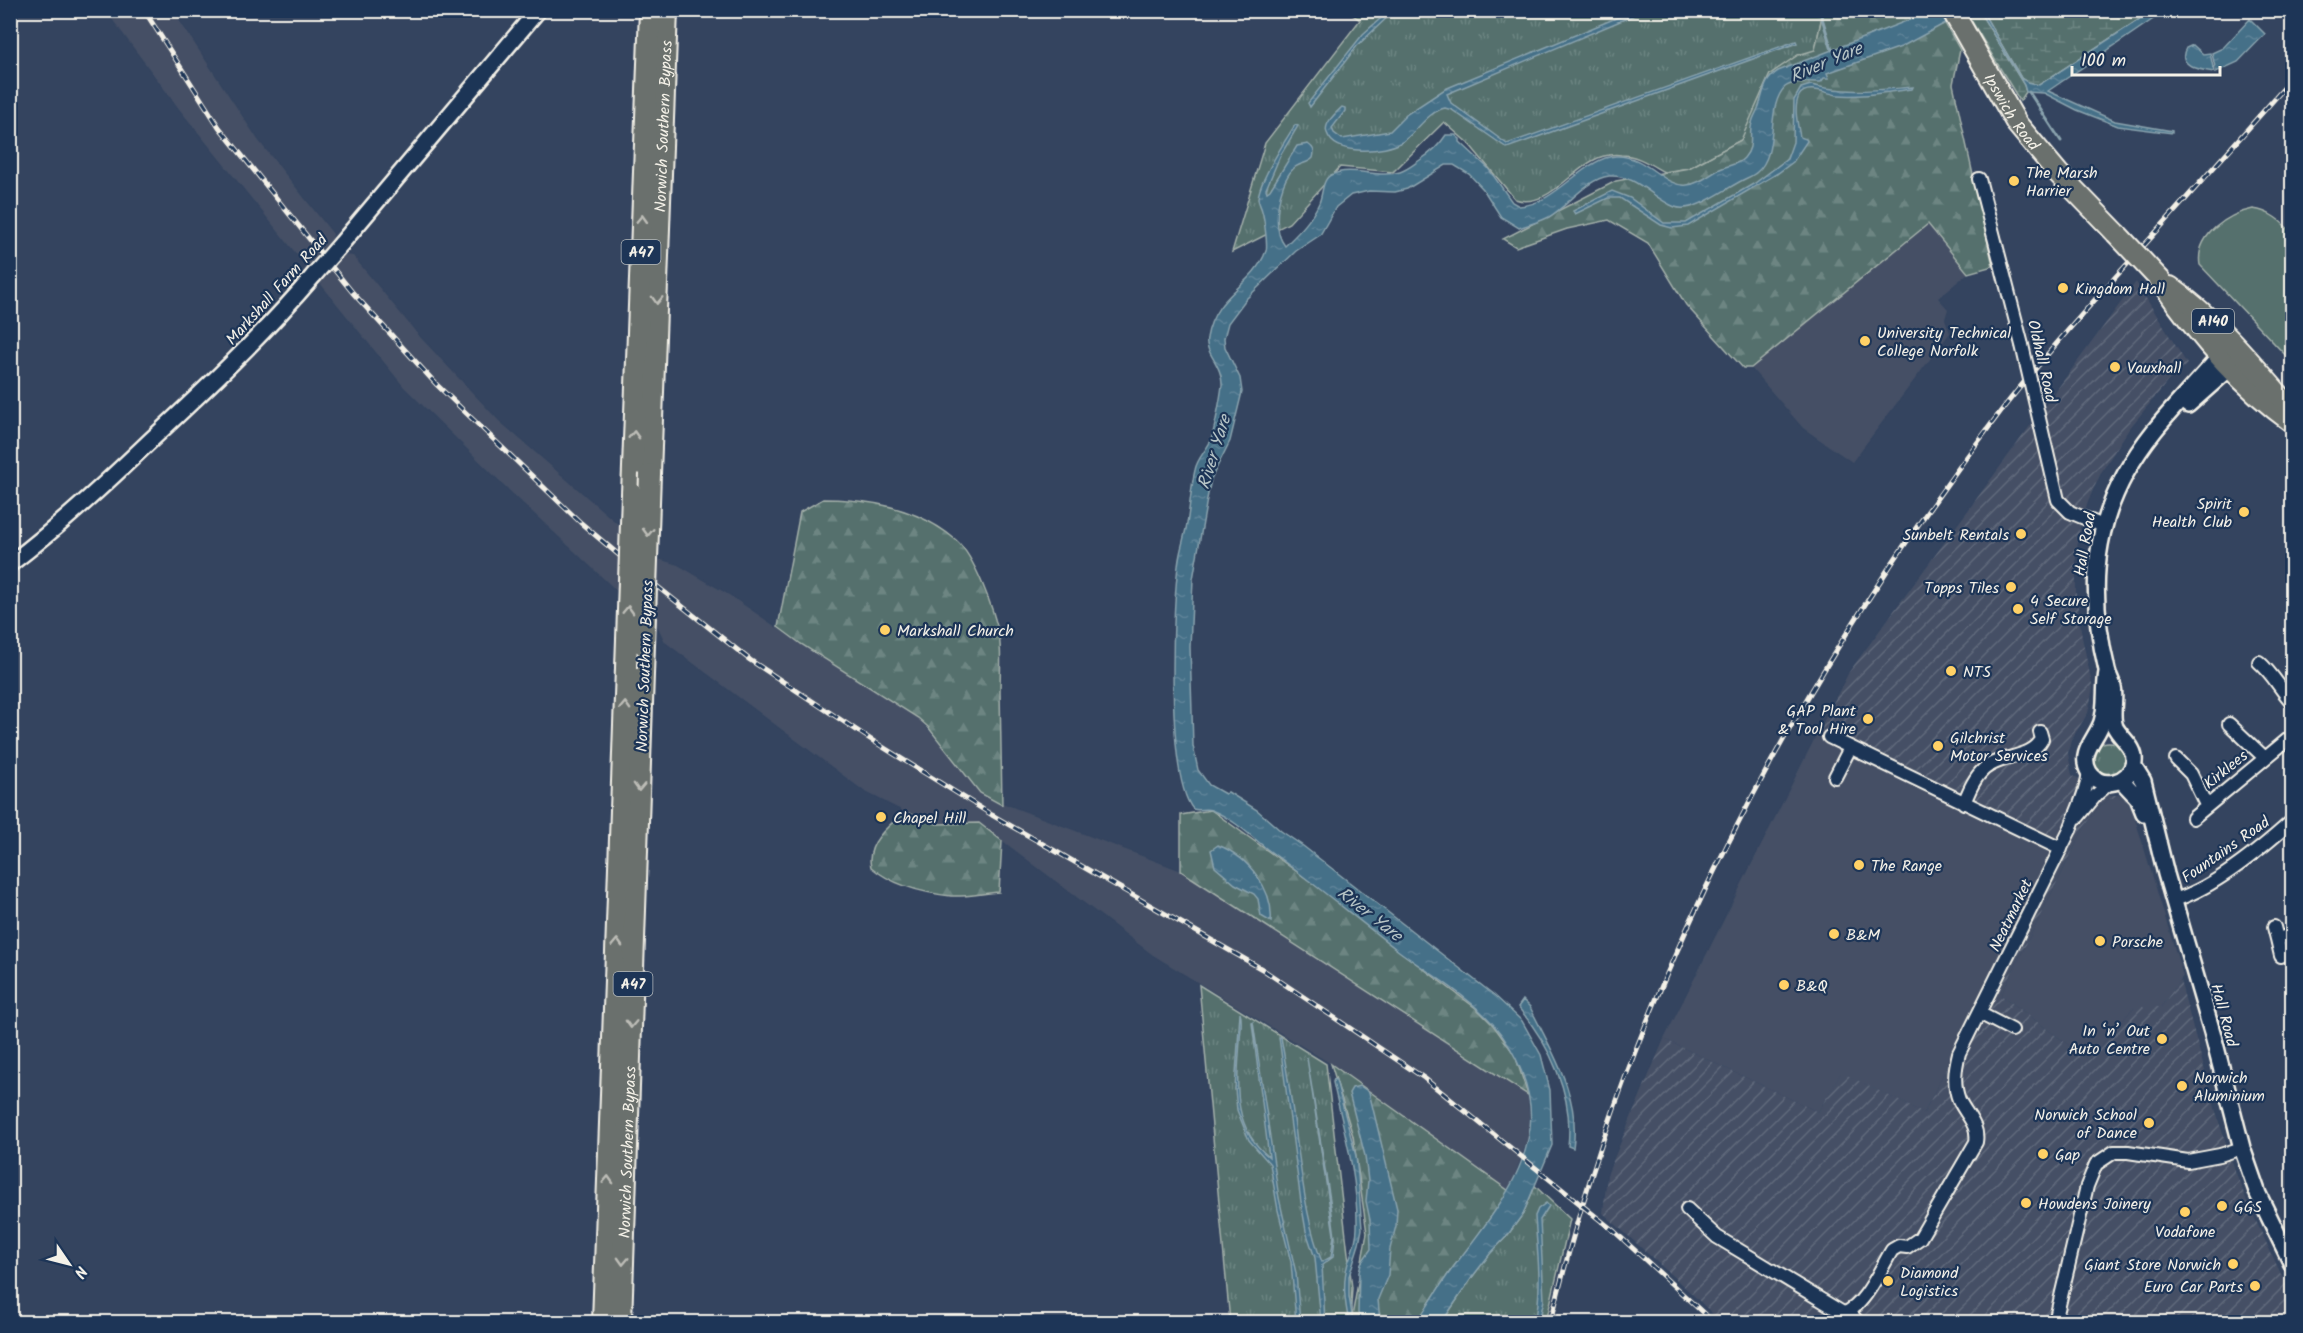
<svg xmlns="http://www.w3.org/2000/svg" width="2303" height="1333" font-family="Kalam,sans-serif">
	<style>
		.built { fill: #444f65 }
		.industrial { fill: url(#industrial-furrows) }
		.grass { fill: url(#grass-tufts); stroke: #a4b0aa; stroke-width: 1.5 }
		.forest { fill: url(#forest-firs); stroke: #a4b0aa; stroke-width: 1.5 }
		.wetland { fill: url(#wetland-marsh); stroke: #a4b0aa; stroke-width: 1.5 }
		.garden { fill: #54706d; stroke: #a4b0aa; stroke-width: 1.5 }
		.water { fill: url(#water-ripples); stroke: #8aa3ae; stroke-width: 1.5 }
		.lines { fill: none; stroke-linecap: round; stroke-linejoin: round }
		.stream { stroke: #8aa3ae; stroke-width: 3 }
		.minor-casing { stroke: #f4f1e8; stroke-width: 16 }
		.tertiary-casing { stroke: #f4f1e8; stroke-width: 20 }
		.trunk-casing { stroke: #f4f1e8; stroke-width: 24 }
		.minor { stroke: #1d3557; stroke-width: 12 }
		.tertiary { stroke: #1d3557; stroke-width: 15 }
		.trunk { stroke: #6a706d; stroke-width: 20 }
		.rail-casing { stroke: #f4f1e8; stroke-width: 5 }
		.rail { stroke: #1d3557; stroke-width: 3; stroke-dasharray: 9; stroke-linecap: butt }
		.minor-bridge-casing { stroke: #f4f1e8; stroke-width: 16; stroke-linecap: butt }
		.tertiary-bridge-casing { stroke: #f4f1e8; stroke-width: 20; stroke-linecap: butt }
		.trunk-bridge-casing { stroke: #f4f1e8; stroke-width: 24; stroke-linecap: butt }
		.minor-bridge { stroke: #1d3557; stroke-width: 12 }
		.tertiary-bridge { stroke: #1d3557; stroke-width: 15 }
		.trunk-bridge { stroke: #6a706d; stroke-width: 20 }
		.oneway { stroke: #bdbdb7 }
		.poi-dot { fill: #ffd166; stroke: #1d3557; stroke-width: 2 }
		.labels { text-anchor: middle; stroke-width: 4.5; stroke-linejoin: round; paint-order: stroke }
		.shield { fill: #1d3557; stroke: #b4b9bc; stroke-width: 1.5 }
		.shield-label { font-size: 15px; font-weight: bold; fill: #f4f1e8 }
		.street-label { font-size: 16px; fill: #f4f1e8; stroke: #1d3557 }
		.poi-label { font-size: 16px; fill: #f4f1e8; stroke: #1d3557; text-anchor: start }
		.water-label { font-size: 18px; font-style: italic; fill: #b6c4c6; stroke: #1d3557 }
	</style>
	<defs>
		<pattern id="industrial-furrows" width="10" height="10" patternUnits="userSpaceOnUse" patternTransform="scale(1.5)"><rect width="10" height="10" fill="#444f65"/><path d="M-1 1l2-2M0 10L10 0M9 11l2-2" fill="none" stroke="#60697b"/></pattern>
		<pattern id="grass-tufts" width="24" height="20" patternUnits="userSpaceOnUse" patternTransform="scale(1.5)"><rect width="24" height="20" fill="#54706d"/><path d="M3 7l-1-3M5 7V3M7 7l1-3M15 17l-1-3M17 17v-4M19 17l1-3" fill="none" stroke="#6d8582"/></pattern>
		<pattern id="forest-firs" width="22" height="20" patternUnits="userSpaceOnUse" patternTransform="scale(1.5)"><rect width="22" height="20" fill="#54706d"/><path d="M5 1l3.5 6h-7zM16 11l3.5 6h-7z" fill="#6d8582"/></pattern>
		<pattern id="wetland-marsh" width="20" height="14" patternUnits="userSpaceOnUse" patternTransform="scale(1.5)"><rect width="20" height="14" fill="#54706d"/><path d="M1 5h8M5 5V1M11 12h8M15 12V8" fill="none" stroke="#6d8582"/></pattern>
		<pattern id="water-ripples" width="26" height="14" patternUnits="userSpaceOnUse" patternTransform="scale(1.5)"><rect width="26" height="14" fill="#446f88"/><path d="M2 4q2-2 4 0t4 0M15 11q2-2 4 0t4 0" fill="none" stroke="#608499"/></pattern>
	</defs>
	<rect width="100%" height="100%" fill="#34445f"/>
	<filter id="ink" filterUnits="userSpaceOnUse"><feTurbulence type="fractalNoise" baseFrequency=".0167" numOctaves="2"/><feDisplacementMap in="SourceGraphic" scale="12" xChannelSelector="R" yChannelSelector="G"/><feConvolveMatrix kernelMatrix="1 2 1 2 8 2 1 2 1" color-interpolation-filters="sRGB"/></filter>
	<g filter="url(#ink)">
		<path class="built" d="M106 11H173L258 140 333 234 332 240 345 255 353 256 420 337 499 421 658 559 678 565 729 595 801 644 918 718 986 797 1184 872 1385 998 1528 1095 1530 1130 1526 1144 1509 1191 1331 1064 1153 955 979 823 937 824 917 818 864 791 665 642 655 621 618 592 513 494 404 387 180 110Z
			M1928 224 1968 273 1938 298 1948 309 1945 319 1950 333 1852 462 1803 428 1751 368Z
			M1815 738 2053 850 1924 1113 1841 1073 1818 1112 1664 1039Z
			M2118 796 2124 799 2133 812 2183 976 2161 1007H2134L2089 1060 2001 995 2084 828 2097 809 2108 800Z"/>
		<path class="industrial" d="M2136 282 2187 364 2168 381 2129 429 2102 471 2088 501 2080 527 2076 556V593L2082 637 2093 688 2088 713 2071 740 2068 753 2072 775 2110 795H2123L2126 797 2133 812 2124 799 2118 796 2108 800 2097 809 2084 828 2001 995 2089 1060 2134 1007H2161L2180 980 2218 1119 2236 1173 2248 1204 2292 1297V1322H1721L1691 1293 1603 1213 1607 1175 1664 1039 1818 1112 1841 1072 1924 1113 2053 850 1815 738 1849 672Z"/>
		<path class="grass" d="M1347 11H1823L1815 50 1741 140 1689 168 1664 172C1651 165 1637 155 1621 155 1615 154 1604 155 1598 158 1571 169 1547 210 1515 199L1469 144 1444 122 1393 172 1340 167 1289 223 1232 252 1265 143 1360 20Z
			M2093 758a16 16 0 1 1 32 0a16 16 0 1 1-32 0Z
			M1199 985 1326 1064 1352 1288 1350 1322H1230Z
			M1535 1186 1570 1219 1546 1322H1442L1473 1276 1490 1253 1507 1236 1523 1214Z"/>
		<path class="forest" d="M1823 11H1938L1960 50 1953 84 1993 266 1968 273 1928 224 1751 368H1743L1686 305 1648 243 1609 220 1567 229 1516 247 1503 239 1616 181 1689 168 1741 140 1770 74 1798 55 1815 50Z
			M823 499C871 499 919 508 956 540 975 557 994 610 999 635 1002 653 1000 673 1000 690 1001 729 1001 767 1002 805L980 793 928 727 918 718 801 644 778 627 800 512Z
			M1211 810 1325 892 1397 949 1477 1009 1493 1025 1515 1055 1528 1095 1181 871V815Z
			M905 812 937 824 979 823 1002 841 999 892C984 893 966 897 951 896 924 893 892 885 871 867 865 844 889 825 905 812Z
			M1331 1064 1509 1191 1475 1240 1451 1270 1417 1322H1351L1367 1233 1353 1136Z"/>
		<path class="wetland" d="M1968 11H1979L2024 85 2026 92 2020 101 1966 12Z
			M1982 11H2152L2039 85 2027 82 2021 78Z"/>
		<path class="garden" d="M2253 209C2270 211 2281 221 2292 233V362L2200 265C2195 235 2228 214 2253 209Z"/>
		<path class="water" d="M1389 11H1394L1357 46 1310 107 1308 103 1363 34Z
			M1633 11H1644L1447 94 1451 103 1507 144 1796 41 1797 43 1507 148 1452 110 1445 108C1427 112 1417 132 1402 142 1386 152 1335 157 1327 133 1323 124 1336 113 1342 107L1345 108V111L1332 128 1334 133 1342 139 1390 131 1407 114 1445 89Z
			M1932 11H1968L1901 47 1827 73 1829 78H1824L1821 82C1811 82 1794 80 1785 87 1765 107 1780 153 1757 172 1753 176 1746 178 1741 181 1725 189 1693 214 1675 207 1652 198 1636 174 1609 176 1586 179 1568 206 1549 217 1540 222 1529 224 1519 228L1501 217 1483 189 1469 174 1454 165H1446L1407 189 1395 192 1369 191 1351 195 1336 207 1320 235 1296 251 1246 299 1228 323 1224 338 1225 347 1240 378 1242 392 1230 441 1211 479 1207 499 1193 579 1190 647 1193 746 1198 770 1209 785 1225 794 1228 792 1257 810 1281 831 1303 846 1494 995 1522 1021 1541 1055 1550 1090 1552 1145 1523 1214 1507 1236 1490 1254 1473 1276 1442 1322H1417C1429 1305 1439 1286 1452 1269 1483 1227 1523 1183 1530 1128 1534 1091 1517 1052 1493 1024 1466 994 1428 973 1396 949 1353 916 1311 881 1267 849 1250 835 1232 818 1211 810 1205 808 1199 811 1193 809 1166 777 1172 604 1179 559 1181 547 1185 535 1187 524 1190 506 1191 487 1195 470 1197 459 1205 452 1210 442 1214 434 1221 395 1222 385 1223 366 1204 352 1207 338 1215 292 1252 288 1266 251 1268 246 1264 217 1262 211 1261 206 1258 203 1258 198 1260 179 1284 142 1295 125L1298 126 1280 156 1266 189 1267 192 1270 190 1297 146 1308 144C1314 148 1315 151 1313 158 1308 164 1298 163 1293 169 1278 184 1271 229 1285 246 1298 233 1311 221 1319 203 1323 194 1322 179 1331 175 1352 165 1378 179 1400 172 1407 170 1414 164 1420 160 1431 153 1439 146 1446 135H1455L1460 139V142L1488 168 1512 202 1519 206C1556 205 1582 158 1616 156 1647 155 1664 188 1687 185 1699 184 1709 175 1720 169 1728 165 1738 165 1744 158 1755 146 1748 136 1752 123 1753 117 1757 112 1759 106 1764 91 1764 80 1778 71Z
			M1979 11H1982L2021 78 2027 82 2039 85 2152 11H2165L2048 91 2115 121 2172 131V133L2118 126 2077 110 2044 93 2026 92 2024 85Z
			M2250 19 2265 34 2238 62 2216 72 2212 53 2223 48Z
			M2193 45 2203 54 2210 53 2214 72C2200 70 2176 66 2186 48Z
			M1811 85C1848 94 1875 90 1913 87L1912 89C1888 92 1863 97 1838 95 1828 94 1806 83 1799 96 1793 108 1798 125 1800 137L1806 139 1807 141 1793 162 1778 173 1688 226 1672 228 1661 225 1620 198H1608L1575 214 1573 211 1612 191 1630 198 1664 223H1686L1755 183 1787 159 1793 142 1794 100 1801 88Z
			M1218 845C1248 857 1274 889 1271 922L1261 916 1258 899 1254 894 1235 884 1215 867 1211 850Z
			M1523 1000 1530 1007C1552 1052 1581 1096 1573 1148L1568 1146C1574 1095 1550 1045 1518 1007Z
			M1240 1013C1243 1021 1240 1032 1240 1041 1237 1084 1231 1127 1269 1157L1252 1023 1253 1022 1279 1198 1296 1273 1300 1322H1296L1291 1262 1278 1210 1270 1164 1249 1140 1237 1110 1235 1089Z
			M1279 1037H1281C1287 1072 1293 1108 1297 1143 1303 1183 1307 1224 1322 1262L1331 1257 1334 1235 1307 1058 1331 1206 1335 1237 1333 1257 1322 1265 1325 1322H1321L1315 1258 1306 1231 1301 1202Z
			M1334 1079 1336 1080 1356 1156 1358 1176 1362 1229 1359 1244 1349 1276V1296L1353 1322H1349C1345 1303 1342 1283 1348 1263 1352 1251 1357 1241 1357 1228 1358 1176 1344 1131 1333 1082Z
			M1360 1086 1369 1092 1397 1209 1396 1226 1390 1249 1388 1275 1378 1299 1380 1322H1361L1358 1313 1359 1272 1361 1263 1371 1249 1370 1220 1366 1201 1368 1181 1365 1156 1349 1093 1352 1088Z
			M1546 1203 1549 1206 1540 1220 1544 1300 1539 1322H1535C1543 1287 1537 1252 1535 1216L1538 1209Z"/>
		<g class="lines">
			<path class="stream" d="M1806 10 1821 15 1832 50
				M1913 10 1918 17
				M2029 92 2061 141"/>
			<defs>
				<path id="minor" d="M1979 179 2022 345
					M2034 397 2058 500 2070 512 2103 526
					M2259 662C2273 674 2280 689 2292 702
					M2229 724 2265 758
					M1829 737 2061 849
					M2176 759 2191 774 2206 805
					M1835 777 1850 748
					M1964 803C1969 791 1974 778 1984 769 2001 754 2031 760 2042 739L2040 732
					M2078 817 2097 794 2110 783
					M2193 818 2292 736
					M2174 900C2213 889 2262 848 2292 821
					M2274 927 2277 939
					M2281 956 2277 939 2292 935
					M1979 1013 2012 1030
					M1687 1209 1717 1237 1843 1313C1863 1310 1882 1266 1892 1250L1899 1246 1907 1247 1920 1238 1976 1142C1979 1125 1966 1115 1959 1100 1953 1084 1955 1069 1959 1053L2070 830C2077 810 2087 792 2089 771
					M1849 1312 1858 1322
					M2055 1322 2087 1186 2096 1164 2114 1152H2128L2188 1161 2220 1155 2242 1148"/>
				<path id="tertiary" d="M341 244 538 10
					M2188 405 2231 367
					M10 564C60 526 106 483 151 440 208 387 264 334 314 275
					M2107 672C2104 688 2107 706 2102 722 2097 738 2078 753 2089 772 2101 791 2130 783 2134 762 2136 747 2121 739 2115 727 2110 715 2116 699 2113 687 2112 681 2108 676 2107 670 2085 579 2095 505 2154 431 2175 405 2199 381 2220 356L2229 352
					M2133 765 2143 781 2166 874 2212 1032 2242 1148 2258 1194 2292 1264
					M2121 780 2138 798 2144 813"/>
				<g id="trunk">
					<path id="s1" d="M1952 10 2017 124 2058 173 2116 233"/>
					<path d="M2160 280C2196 333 2240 385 2292 422"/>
					<path d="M2170 287C2215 319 2250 361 2286 403L2290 412"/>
					<path id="s2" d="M650 474 667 10"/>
					<path d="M632 494 650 10"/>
					<path d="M603 1322 626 668"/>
					<path id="s3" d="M621 1322 644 645"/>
				</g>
			</defs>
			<use href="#minor" class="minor-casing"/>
			<use href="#tertiary" class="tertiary-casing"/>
			<use href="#trunk" class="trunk-casing"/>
			<use href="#minor" class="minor"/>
			<use href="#tertiary" class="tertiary"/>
			<use href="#trunk" class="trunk"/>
			<defs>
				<path id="rail" d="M144 10 219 127 353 293 437 385 581 523 639 572 750 660 870 739 992 815 1262 969 1424 1078 1615 1232 1713 1322
					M1551 1322C1629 990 1795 681 2001 411 2042 359 2086 309 2131 260 2185 200 2239 139 2292 79"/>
			</defs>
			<use href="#rail" class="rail-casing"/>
			<use href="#rail" class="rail"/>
			<defs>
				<path id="minor-bridge" d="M2022 345 2034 397"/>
				<path id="tertiary-bridge" d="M314 275 341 244"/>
				<path id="trunk-bridge" d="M2116 233 2160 280
					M644 645 650 474
					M626 668 632 494"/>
			</defs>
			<use href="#minor-bridge" class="minor-bridge-casing"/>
			<use href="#tertiary-bridge" class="tertiary-bridge-casing"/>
			<use href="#trunk-bridge" class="trunk-bridge-casing"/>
			<use href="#minor-bridge" class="minor-bridge"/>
			<use href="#tertiary-bridge" class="tertiary-bridge"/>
			<use href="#trunk-bridge" class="trunk-bridge"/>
		</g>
		<defs><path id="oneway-chevron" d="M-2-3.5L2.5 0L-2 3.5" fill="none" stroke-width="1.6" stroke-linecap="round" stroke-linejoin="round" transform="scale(1.5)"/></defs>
		<g class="oneway">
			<use href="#oneway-chevron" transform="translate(642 219) rotate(-88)"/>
			<use href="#oneway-chevron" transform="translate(657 300) rotate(92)"/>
			<use href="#oneway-chevron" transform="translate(634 435) rotate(-88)"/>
			<use href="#oneway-chevron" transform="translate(648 532) rotate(92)"/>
			<use href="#oneway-chevron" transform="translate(628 610) rotate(-88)"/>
			<use href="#oneway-chevron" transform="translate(625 706) rotate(-88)"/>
			<use href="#oneway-chevron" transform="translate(639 787) rotate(92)"/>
			<use href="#oneway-chevron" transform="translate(617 943) rotate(-88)"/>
			<use href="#oneway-chevron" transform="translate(631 1024) rotate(92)"/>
			<use href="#oneway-chevron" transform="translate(608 1180) rotate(-88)"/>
			<use href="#oneway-chevron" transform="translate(623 1261) rotate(92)"/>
		</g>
	</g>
	<g class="poi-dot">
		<circle cx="2014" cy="181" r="6"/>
		<circle cx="2063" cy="288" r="6"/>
		<circle cx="1865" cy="341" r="6"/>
		<circle cx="2115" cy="367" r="6"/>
		<circle cx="2244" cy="512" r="6"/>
		<circle cx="2021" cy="534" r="6"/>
		<circle cx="2011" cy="587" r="6"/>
		<circle cx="2018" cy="609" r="6"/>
		<circle cx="885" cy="630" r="6"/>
		<circle cx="1951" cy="671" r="6"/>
		<circle cx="1868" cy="719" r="6"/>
		<circle cx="1938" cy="746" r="6"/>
		<circle cx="881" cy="817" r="6"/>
		<circle cx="1859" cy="865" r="6"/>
		<circle cx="1834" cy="934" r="6"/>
		<circle cx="2100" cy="941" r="6"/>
		<circle cx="1784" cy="985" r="6"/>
		<circle cx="2162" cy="1039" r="6"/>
		<circle cx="2182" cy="1086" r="6"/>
		<circle cx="2149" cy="1123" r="6"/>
		<circle cx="2043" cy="1154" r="6"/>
		<circle cx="2026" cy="1203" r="6"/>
		<circle cx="2222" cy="1206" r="6"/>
		<circle cx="2185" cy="1212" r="6"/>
		<circle cx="2233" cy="1264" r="6"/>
		<circle cx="1888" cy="1281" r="6"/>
		<circle cx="2255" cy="1286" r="6"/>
	</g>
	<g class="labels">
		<g class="shield">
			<rect x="621.5" y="240" width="39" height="24" rx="4.5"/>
			<rect x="2192" y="309" width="42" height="24" rx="4.5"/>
			<rect x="613.5" y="972" width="39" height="24" rx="4.5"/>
		</g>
		<g class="shield-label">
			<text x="641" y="257">A47</text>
			<text x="2213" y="326">A140</text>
			<text x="633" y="989">A47</text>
		</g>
		<g class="street-label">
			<text dy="6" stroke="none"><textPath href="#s1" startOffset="118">Ipswich Road</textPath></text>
			<text dy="6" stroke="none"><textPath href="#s2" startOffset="348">Norwich Southern Bypass</textPath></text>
			<text transform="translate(276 289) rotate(-48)" y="6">Markshall Farm Road</text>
			<text transform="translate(2043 361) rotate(77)" y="6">Oldhall Road</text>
			<text transform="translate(2084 544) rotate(-80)" y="6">Hall Road</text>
			<text transform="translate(644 666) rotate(-88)" y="6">Norwich Southern Bypass</text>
			<text transform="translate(2225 769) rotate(-39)" y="6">Kirklees</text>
			<text transform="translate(2225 849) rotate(-35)" y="6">Fountains Road</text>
			<text transform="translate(2010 915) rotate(-64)" y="6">Neatmarket</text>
			<text transform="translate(2225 1015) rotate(75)" y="6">Hall Road</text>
			<text dy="6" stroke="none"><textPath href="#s3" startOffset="170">Norwich Southern Bypass</textPath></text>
		</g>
		<g class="poi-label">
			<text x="2026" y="178">The Marsh<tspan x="2026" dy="18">Harrier</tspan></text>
			<text x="2075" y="294">Kingdom Hall</text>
			<text x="1877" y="338">University Technical<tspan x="1877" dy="18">College Norfolk</tspan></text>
			<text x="2127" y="373">Vauxhall</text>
			<text x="2232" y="509" text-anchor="end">Spirit<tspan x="2232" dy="18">Health Club</tspan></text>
			<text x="2009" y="540" text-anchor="end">Sunbelt Rentals</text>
			<text x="1999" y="593" text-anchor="end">Topps Tiles</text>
			<text x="2030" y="606">4 Secure<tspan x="2030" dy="18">Self Storage</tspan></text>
			<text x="897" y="636">Markshall Church</text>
			<text x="1963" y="677">NTS</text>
			<text x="1856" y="716" text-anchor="end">GAP Plant<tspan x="1856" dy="18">&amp; Tool Hire</tspan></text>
			<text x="1950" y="743">Gilchrist<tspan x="1950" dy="18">Motor Services</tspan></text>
			<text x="893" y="823">Chapel Hill</text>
			<text x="1871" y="871">The Range</text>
			<text x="1846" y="940">B&amp;M</text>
			<text x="2112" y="947">Porsche</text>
			<text x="1796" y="991">B&amp;Q</text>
			<text x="2150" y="1036" text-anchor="end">In ‘n’ Out<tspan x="2150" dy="18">Auto Centre</tspan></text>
			<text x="2194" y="1083">Norwich<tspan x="2194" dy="18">Aluminium</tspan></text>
			<text x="2137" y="1120" text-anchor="end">Norwich School<tspan x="2137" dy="18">of Dance</tspan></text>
			<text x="2055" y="1160">Gap</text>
			<text x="2038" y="1209">Howdens Joinery</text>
			<text x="2234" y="1212">GGS</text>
			<text x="2185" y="1237" text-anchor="middle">Vodafone</text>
			<text x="2221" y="1270" text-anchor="end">Giant Store Norwich</text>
			<text x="1900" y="1278">Diamond<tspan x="1900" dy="18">Logistics</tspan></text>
			<text x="2243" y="1292" text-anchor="end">Euro Car Parts</text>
		</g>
		<g class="water-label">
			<text transform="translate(1826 62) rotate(-23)" y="6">River Yare</text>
			<text transform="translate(1214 452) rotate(-73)" y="6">River Yare</text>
			<text transform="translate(1370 914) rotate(38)" y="6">River Yare</text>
		</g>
	</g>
	<rect width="2303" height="1333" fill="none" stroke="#1d3557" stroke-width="36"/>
	<rect x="18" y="18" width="2267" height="1297" fill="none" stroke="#f4f1e8" stroke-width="2" filter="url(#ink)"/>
	<g transform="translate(69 1264) rotate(125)" stroke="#1d3557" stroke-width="4.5" paint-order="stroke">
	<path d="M0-4.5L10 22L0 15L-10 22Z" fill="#f4f1e8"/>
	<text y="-9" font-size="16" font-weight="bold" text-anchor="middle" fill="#f4f1e8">N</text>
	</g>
	<path d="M2072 66v9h148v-9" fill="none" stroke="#f4f1e8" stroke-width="3"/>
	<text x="2081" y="66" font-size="18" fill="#f4f1e8" stroke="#1d3557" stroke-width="4.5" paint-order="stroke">100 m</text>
</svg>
